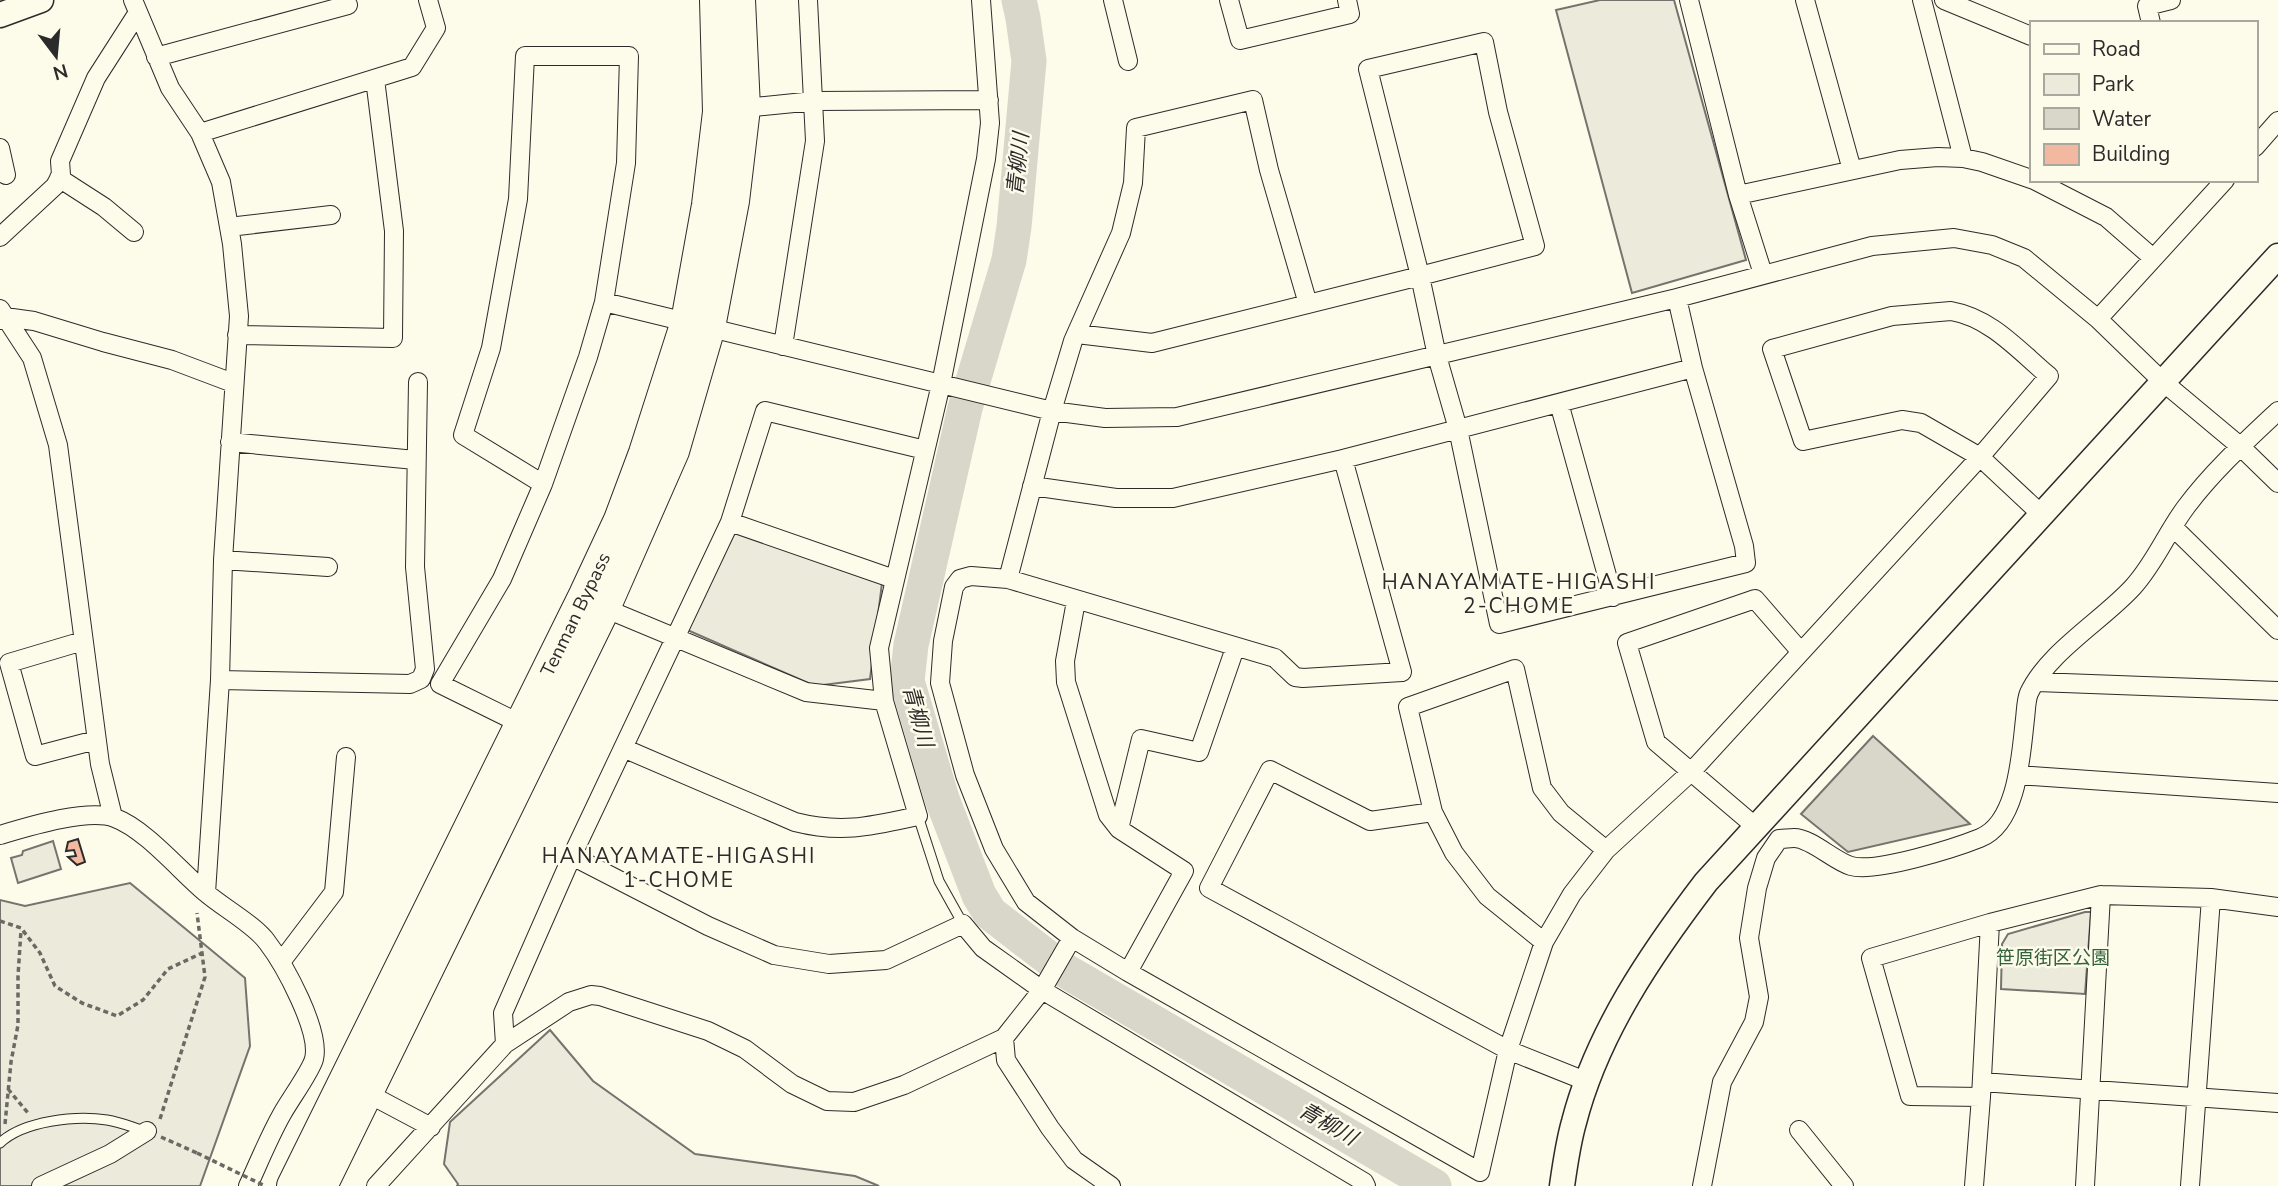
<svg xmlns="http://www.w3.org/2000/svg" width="2278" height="1186" font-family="'Nunito Sans','Noto Sans JP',sans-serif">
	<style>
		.green { fill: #ecebdb; stroke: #74746e; stroke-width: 2 }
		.parking { fill: #eceadb; stroke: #74746e; stroke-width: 2 }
		.water { fill: #d8d7c9; stroke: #74746e; stroke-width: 2 }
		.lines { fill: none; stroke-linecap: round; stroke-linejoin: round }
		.river { stroke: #d8d7c9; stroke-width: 35 }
		.building { fill: #f2b8a0; stroke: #2b2b2b; stroke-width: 2 }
		.lane-casing { stroke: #2b2b2b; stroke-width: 11 }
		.street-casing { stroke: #2b2b2b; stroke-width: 20 }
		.secondary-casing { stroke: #2b2b2b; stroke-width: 27 }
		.highway-casing { stroke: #2b2b2b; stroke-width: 34 }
		.path { stroke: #6a6964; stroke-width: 3.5; stroke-dasharray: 5 3.5; stroke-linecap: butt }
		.lane { stroke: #fdfbea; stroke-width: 9 }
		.street { stroke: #fdfbea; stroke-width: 18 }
		.secondary { stroke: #fdfbea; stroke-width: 24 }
		.highway { stroke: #fdfbea; stroke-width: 32 }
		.path-bridge { stroke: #6a6964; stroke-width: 3.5; stroke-dasharray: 5 3.5; stroke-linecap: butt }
		.labels { text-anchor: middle; stroke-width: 5; stroke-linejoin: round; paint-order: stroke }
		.street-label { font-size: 19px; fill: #2b2b2b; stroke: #fdfbea }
		.park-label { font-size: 19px; fill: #34623c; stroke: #fdfbea }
		.water-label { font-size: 21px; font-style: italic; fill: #2b2b2b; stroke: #fdfbea }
		.neighbourhood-label { font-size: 21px; letter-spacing: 2px; fill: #2b2b2b; stroke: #fdfbea }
	</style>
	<rect width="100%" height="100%" fill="#fdfbea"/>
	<path class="green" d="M1600 0H1674L1746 260 1632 293 1556 10Z
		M735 532 882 583 870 679 815 686 685 629Z
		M130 883 245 978 250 1046 200 1186H0V900L25 906Z
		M2085 912H2091L2085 994 2001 989 2002 944 2008 934Z
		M550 1030 593 1081 695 1154 855 1176 879 1186H457L458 1184 444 1164 450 1122Z"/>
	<path class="parking" d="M53 841 61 869 18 883 11 858 22 855 23 851Z"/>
	<path class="water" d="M1873 736 1970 824 1848 852 1801 814Z"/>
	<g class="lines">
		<path class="river" d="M1019 0 1023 18 1029 61 1014 227 1009 260 965 408 911 645 907 681 942 799 979 895 990 913 1064 970 1434 1186"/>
	</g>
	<path class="building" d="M78 839 85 862 77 865 68 857 76 856 74 850 66 851 68 842Z"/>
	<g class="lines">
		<defs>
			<path id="lane" d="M918 816 939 881 963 924
				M0 1143C23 1121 76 1115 107 1120 120 1122 132 1127 145 1131"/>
			<path id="street" d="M133 0 170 88 200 133 221 182 232 244 239 316 223 560 220 680 206 893
				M1113 0 1128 61
				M1229 0 1240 40 1350 14 1347 0
				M1689 0 1738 195 1763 274
				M1805 0 1852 170
				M1922 0 1963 158
				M1944 0 2031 36
				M2151 23 2147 6 2171 0
				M1484 42 1498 112 1535 246 1420 276 1368 69Z
				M156 57 348 5
				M744 108 814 101 989 100
				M200 133 412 67 436 28 428 0
				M2255 147 2278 121
				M0 148 6 175
				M59 178 104 207 134 232
				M2034 180 2106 217 2153 258
				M1738 195 1900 160 1938 157 1963 158 1982 162 2031 179
				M229 227 331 215
				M0 237 55 186 61 175 60 161 96 78 137 14
				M604 302 1052 411 1105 418 1177 417 1677 298 1872 246 1954 238 1992 245 2024 258 2098 319 2162 381 2241 447 2278 483
				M0 309 32 358 58 445 100 764 113 817
				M1951 311C1991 318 2018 350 2049 376L1980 457 1921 423 1902 420 1803 441 1772 349 1892 316Z
				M2098 319 2225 180
				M0 320 5 317 34 321 103 342 172 360 233 383
				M1077 334 1152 343 1420 276 1437 356 1458 429 1499 624 1746 563 1744 546 1693 368 1677 298
				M237 335 393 338 394 231 375 79
				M783 346 815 141 808 0
				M1559 403 1613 597
				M230 442 415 460
				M1343 459 1402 672 1303 678 1295 677 1275 658 1008 579 971 576 960 579 954 587 943 641 940 683 965 775 994 849 1026 902 1072 938 1128 972 1480 1172 1508 1050 1544 942 1572 894 1606 850 1692 771 1980 457 2041 514
				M1032 486 1116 498H1173L1343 459 1693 368
				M730 522 894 579
				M2174 528 2278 630
				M223 560 328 567
				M1008 579 1052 411 1073 341 1121 233 1133 183 1136 128 1253 100 1269 170 1308 304
				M1076 601 1065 661 1066 682 1108 815 1119 829 1184 871 1128 972
				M604 608 806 692 884 701
				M83 641 9 663 35 756 96 740
				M220 680 410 684 421 679 425 669 415 567 418 382
				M2037 682 2278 691
				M521 724 440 684 502 579 543 484 588 357 604 302 626 163 629 56H525L518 199 491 348 463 435 543 484
				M623 748 795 822C842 834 872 826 918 816L884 701 879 648 941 384 986 159 990 123 981 0
				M2018 775 2278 793
				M1433 812 1370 821 1270 770 1209 888 1508 1050 1588 1082
				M1756 827 1656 742 1627 643 1755 599 1801 652
				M1119 829 1141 739 1199 752 1235 648
				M0 835C27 827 88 808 115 818 145 829 180 871 205 892 222 907 255 925 267 942 284 964 321 1031 314 1059 311 1071 289 1101 282 1114 269 1137 259 1162 248 1186
				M572 856 708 926 774 955 829 964 886 960 963 924 983 948 1042 990 1364 1182 1366 1186
				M1544 942 1487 896 1454 853 1433 812 1408 707 1515 669 1542 788 1561 813 1606 850
				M281 962 334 892 346 757
				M1004 1038 1006 1060 1050 1128 1074 1160 1111 1186
				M505 1044 503 1013 572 856 730 522 765 411 925 450
				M1982 1082 2278 1103
				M365 1092 431 1127
				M1981 1097 1910 1096 1871 958 1990 923 2101 895 2211 898 2278 907
				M1799 1130 1844 1186
				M41 1186 110 1154 147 1131
				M376 1186 505 1044 569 1002 591 995 600 996 708 1031 745 1049 792 1084 827 1101 854 1102 904 1085 1004 1038 1042 990 1072 938
				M1702 1186 1722 1082 1754 1022 1759 997 1749 938 1757 888 1766 858 1779 839C1784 839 1789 838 1794 838 1811 838 1834 861 1851 866 1876 873 1955 848 1980 838 2018 823 2021 753 2025 719 2026 711 2026 700 2029 693 2048 652 2103 620 2133 587 2155 563 2167 532 2186 507 2212 472 2246 441 2278 411
				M1974 1186 1981 1097 1990 923
				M2085 1186 2101 895
				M2190 1186 2211 898"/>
			<path id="secondary" d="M0 15 41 0
				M1562 1186C1565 1165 1568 1143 1574 1122 1597 1033 1651 954 1706 882L2278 256"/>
			<path id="highway" d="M293 1186 585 595 620 520 645 453 687 322 708 205 719 112 716 0
				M321 1186 604 608 673 451 709 327 733 201 744 108 739 0"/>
		</defs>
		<use href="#lane" class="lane-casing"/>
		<use href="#street" class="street-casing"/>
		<use href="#secondary" class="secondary-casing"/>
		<use href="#highway" class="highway-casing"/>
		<path class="path" d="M0 921 21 928 40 953 55 986 82 1003 117 1016 143 1000 168 969 202 953
			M8 1089 28 1113
			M160 1119 205 977 197 913
			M5 1124 11 1062 18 1025V976L21 930
			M161 1137 197 1153"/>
		<use href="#lane" class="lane"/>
		<use href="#street" class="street"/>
		<use href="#secondary" class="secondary"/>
		<use href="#highway" class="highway"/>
		<path class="path-bridge" d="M197 1153 265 1186"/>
	</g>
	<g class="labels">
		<g class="street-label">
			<text transform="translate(575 614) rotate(-64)" y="7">Tenman Bypass</text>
		</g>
		<g class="park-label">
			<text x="2053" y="964">笹原街区公園</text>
		</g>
		<g class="water-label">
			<text transform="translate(1018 164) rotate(-84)" y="7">青柳川</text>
			<text transform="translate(918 716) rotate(75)" y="7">青柳川</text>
			<text transform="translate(1328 1124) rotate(30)" y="7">青柳川</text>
		</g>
		<g class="neighbourhood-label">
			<text x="1519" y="589">HANAYAMATE-HIGASHI<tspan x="1519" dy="24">2-CHOME</tspan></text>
			<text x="679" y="863">HANAYAMATE-HIGASHI<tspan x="679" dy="24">1-CHOME</tspan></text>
		</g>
	</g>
	<rect x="2030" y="21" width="228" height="161" fill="#fdfbea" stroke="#a9a89e" stroke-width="2"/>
	<rect x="2044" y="44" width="35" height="10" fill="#fdfbea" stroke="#a9a89e" stroke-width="2"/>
	<text x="2092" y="56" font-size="21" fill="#2b2b2b">Road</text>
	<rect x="2044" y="74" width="35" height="21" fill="#ecebdb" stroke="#a9a89e" stroke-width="2"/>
	<text x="2092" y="91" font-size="21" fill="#2b2b2b">Park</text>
	<rect x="2044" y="108" width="35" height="21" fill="#d8d7c9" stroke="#a9a89e" stroke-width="2"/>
	<text x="2092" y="126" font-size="21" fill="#2b2b2b">Water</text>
	<rect x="2044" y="144" width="35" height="21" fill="#f2b8a0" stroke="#a9a89e" stroke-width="2"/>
	<text x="2092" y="161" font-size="21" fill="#2b2b2b">Building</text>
	<g transform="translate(56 56) rotate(164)" stroke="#fdfbea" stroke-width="5" paint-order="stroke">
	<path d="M0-5L12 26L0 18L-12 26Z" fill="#2b2b2b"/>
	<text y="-10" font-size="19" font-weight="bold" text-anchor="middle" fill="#2b2b2b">N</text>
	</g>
</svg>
